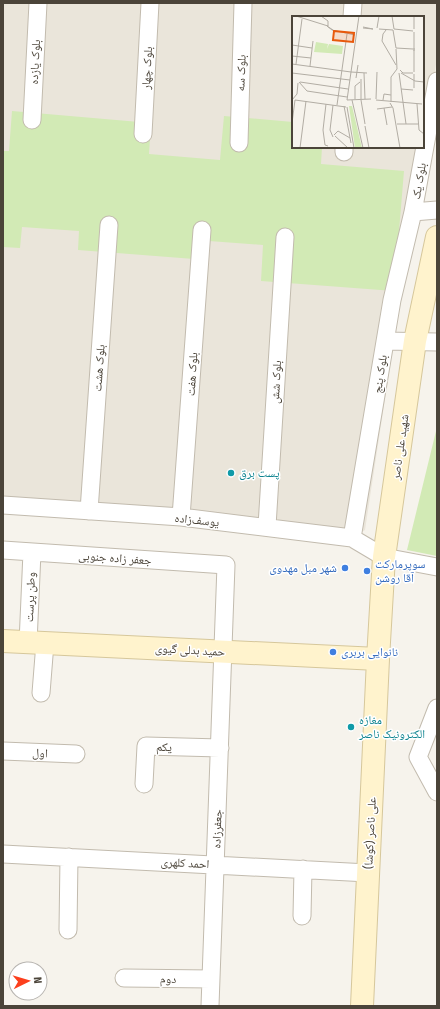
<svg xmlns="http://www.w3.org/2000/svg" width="440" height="1009" font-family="'Fira Sans Condensed','Noto Naskh Arabic',sans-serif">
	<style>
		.residential { fill: #eae5da; fill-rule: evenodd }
		.green { fill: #d2eab5 }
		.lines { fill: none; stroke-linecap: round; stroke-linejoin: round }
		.street-casing { stroke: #c2bbae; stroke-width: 19 }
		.secondary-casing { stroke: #d6c79b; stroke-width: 24 }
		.street { stroke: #fff; stroke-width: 17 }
		.secondary { stroke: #fff3cd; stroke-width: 22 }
		.culture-dot { fill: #0f9aa8; stroke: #fff; stroke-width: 1.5 }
		.shop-dot { fill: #3f7fe0; stroke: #fff; stroke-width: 1.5 }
		.labels { text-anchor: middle; stroke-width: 3; stroke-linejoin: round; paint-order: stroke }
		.street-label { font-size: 12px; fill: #4b4439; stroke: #fff }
		.culture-label { font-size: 12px; fill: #0d838f; stroke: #fff; text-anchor: start }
		.shop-label { font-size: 12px; fill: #366cbe; stroke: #fff; text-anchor: start }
		.inset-road { fill: none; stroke: #b2ada4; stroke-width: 1 }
		.view { fill: #e8590c; fill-opacity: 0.15; stroke: #e8590c; stroke-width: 2 }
		.inset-edge { fill: none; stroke: #4b4439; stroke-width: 2 }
	</style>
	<rect width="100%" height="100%" fill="#f6f3ec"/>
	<path class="residential" d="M3 3H437V58L365 530 352 538 3 505ZM293 17H423V147H293Z"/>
	<path class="green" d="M12 111 151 123 149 154 220 160 224 116 293 122V147H322L321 164 404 171 394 291 261 281 263 245 209 241 207 260 78 250 79 231 22 227 20 248 3 247V151H9Z
		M437 427V556L407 550Z"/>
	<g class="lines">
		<defs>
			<path id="street" d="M352 17 353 3
				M32 120 38 3
				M143 134 150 3
				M239 143 243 3
				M344 152V147
				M413 212 437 210
				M385 341 437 342
				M3 505 181 517 352 538 384 557 437 567
				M89 511 109 225
				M181 517 202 230
				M267 526 285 237
				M352 538 392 300 413 212 437 81
				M3 550 226 565 210 1006
				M28 643 32 552
				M41 693 45 643
				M437 708 418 757 437 792
				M3 751 76 754
				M144 784 146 746 220 748
				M3 854 368 873
				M302 916 303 869
				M68 930 69 857
				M124 978 211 979"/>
			<path id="secondary" d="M3 641 378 659
				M362 1006 378 659 384 557 415 341 437 237"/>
		</defs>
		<use href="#street" class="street-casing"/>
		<use href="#secondary" class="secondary-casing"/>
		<use href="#street" class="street"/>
		<use href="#secondary" class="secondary"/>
	</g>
	<g class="culture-dot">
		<circle cx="231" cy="473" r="4"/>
		<circle cx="351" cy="727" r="4"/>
	</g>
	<g class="shop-dot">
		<circle cx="345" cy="568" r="4"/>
		<circle cx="367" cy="571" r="4"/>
		<circle cx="333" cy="652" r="4"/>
	</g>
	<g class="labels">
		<g class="street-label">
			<text transform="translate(35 62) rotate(-87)" y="4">بلوک یازده</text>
			<text transform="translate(147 68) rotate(-87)" y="4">بلوک چهار</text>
			<text transform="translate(241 73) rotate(-88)" y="4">بلوک سه</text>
			<text transform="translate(419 181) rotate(-80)" y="4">بلوک یک</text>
			<text transform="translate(99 368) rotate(-86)" y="4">بلوک هشت</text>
			<text transform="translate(192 374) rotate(-86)" y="4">بلوک هفت</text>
			<text transform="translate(380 374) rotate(-81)" y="4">بلوک پنج</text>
			<text transform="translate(276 382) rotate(-87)" y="4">بلوک شش</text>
			<text transform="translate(400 447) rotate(-82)" y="4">شهید علی ناصر</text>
			<text transform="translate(197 520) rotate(6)" y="4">یوسف‌زاده</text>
			<text transform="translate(115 558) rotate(4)" y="4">جعفر زاده جنوبی</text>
			<text transform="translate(30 597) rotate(-88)" y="4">وطن پرست</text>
			<text transform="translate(190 650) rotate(3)" y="4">حمید بدلی گیوی</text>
			<text transform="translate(164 747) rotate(1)" y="4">یکم</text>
			<text transform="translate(40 753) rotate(3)" y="4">اول</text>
			<text transform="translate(217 829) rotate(-88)" y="4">جعفرزاده</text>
			<text transform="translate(370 833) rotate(-87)" y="4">علی ناصر (کوشا)</text>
			<text transform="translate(185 863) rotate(3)" y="4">احمد کلهری</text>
			<text transform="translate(168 979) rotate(1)" y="4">دوم</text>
		</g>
		<g class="culture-label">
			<text x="239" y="477">پست برق</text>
			<text x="359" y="724">مغازه<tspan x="359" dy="14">الکترونیک ناصر</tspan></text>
		</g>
		<g class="shop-label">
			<text x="375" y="568">سوپرمارکت<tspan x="375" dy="14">آقا روشن</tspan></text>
			<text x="337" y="572" text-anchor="end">شهر مبل مهدوی</text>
			<text x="341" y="656">نانوایی بربری</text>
		</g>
	</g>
	<g transform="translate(292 16)">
		<rect width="132" height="132" fill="#f6f3ec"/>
		<path d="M24 26 36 28 35 33 37 28 51 30 50 38 22 36ZM57 90H60L70 132H63Z" fill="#d2eab5"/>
		<path class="inset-road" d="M4 0 36 10V5L29 0M100 0 102 13M71 12 81 13 71 11M85 12 87 0M87 13 101 14M102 13 121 15M122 13V0M41 14 35 10 40 14 63 19M94 14 91 18 90 25 104 49M101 14 104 32M122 16V32M0 29 20 32M104 32 121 33M104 33 105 53M0 40 19 42M0 48 59 56M4 48 10 3M18 50 21 25M108 54 111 57H121M59 56 75 57M122 56V32V35M0 57 58 64M72 57 73 83M107 57 114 108M109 57 123 65 132 66M122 58V72M64 62 66 49M69 63V83M7 66 15 75 55 81M8 66 56 73M109 73 121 74M63 83V70L68 66M84 83 85 56M0 84 5 78 6 67M3 84 54 91M55 84 67 0M55 84 79 83M60 84 71 132M69 84 73 108M84 84 130 88M91 84 92 78 99 79M99 86V61L105 53M98 87 101 92 108 132M34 88 31 114 33 129 36 130M125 88 127 114 132 118M45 89 55 18M52 90 59 127M55 91 62 132M92 92 95 109M85 93 100 91M0 107 3 84M105 108H126M73 110 77 132M42 119 46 115 58 122M43 120 56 132M41 121 38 114 41 89M8 132 14 85"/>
		<path class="view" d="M42 15 62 17 61 26 41 24Z"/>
		<rect width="132" height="132" class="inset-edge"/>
	</g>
	<rect width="440" height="1009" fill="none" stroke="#4b4439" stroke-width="8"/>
	<g transform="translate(28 981) rotate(85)"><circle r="19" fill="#ffffff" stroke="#b7b4b0"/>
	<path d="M0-3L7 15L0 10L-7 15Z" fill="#fc3f1d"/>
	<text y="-6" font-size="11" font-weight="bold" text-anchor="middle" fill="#4b4439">N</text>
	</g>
</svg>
